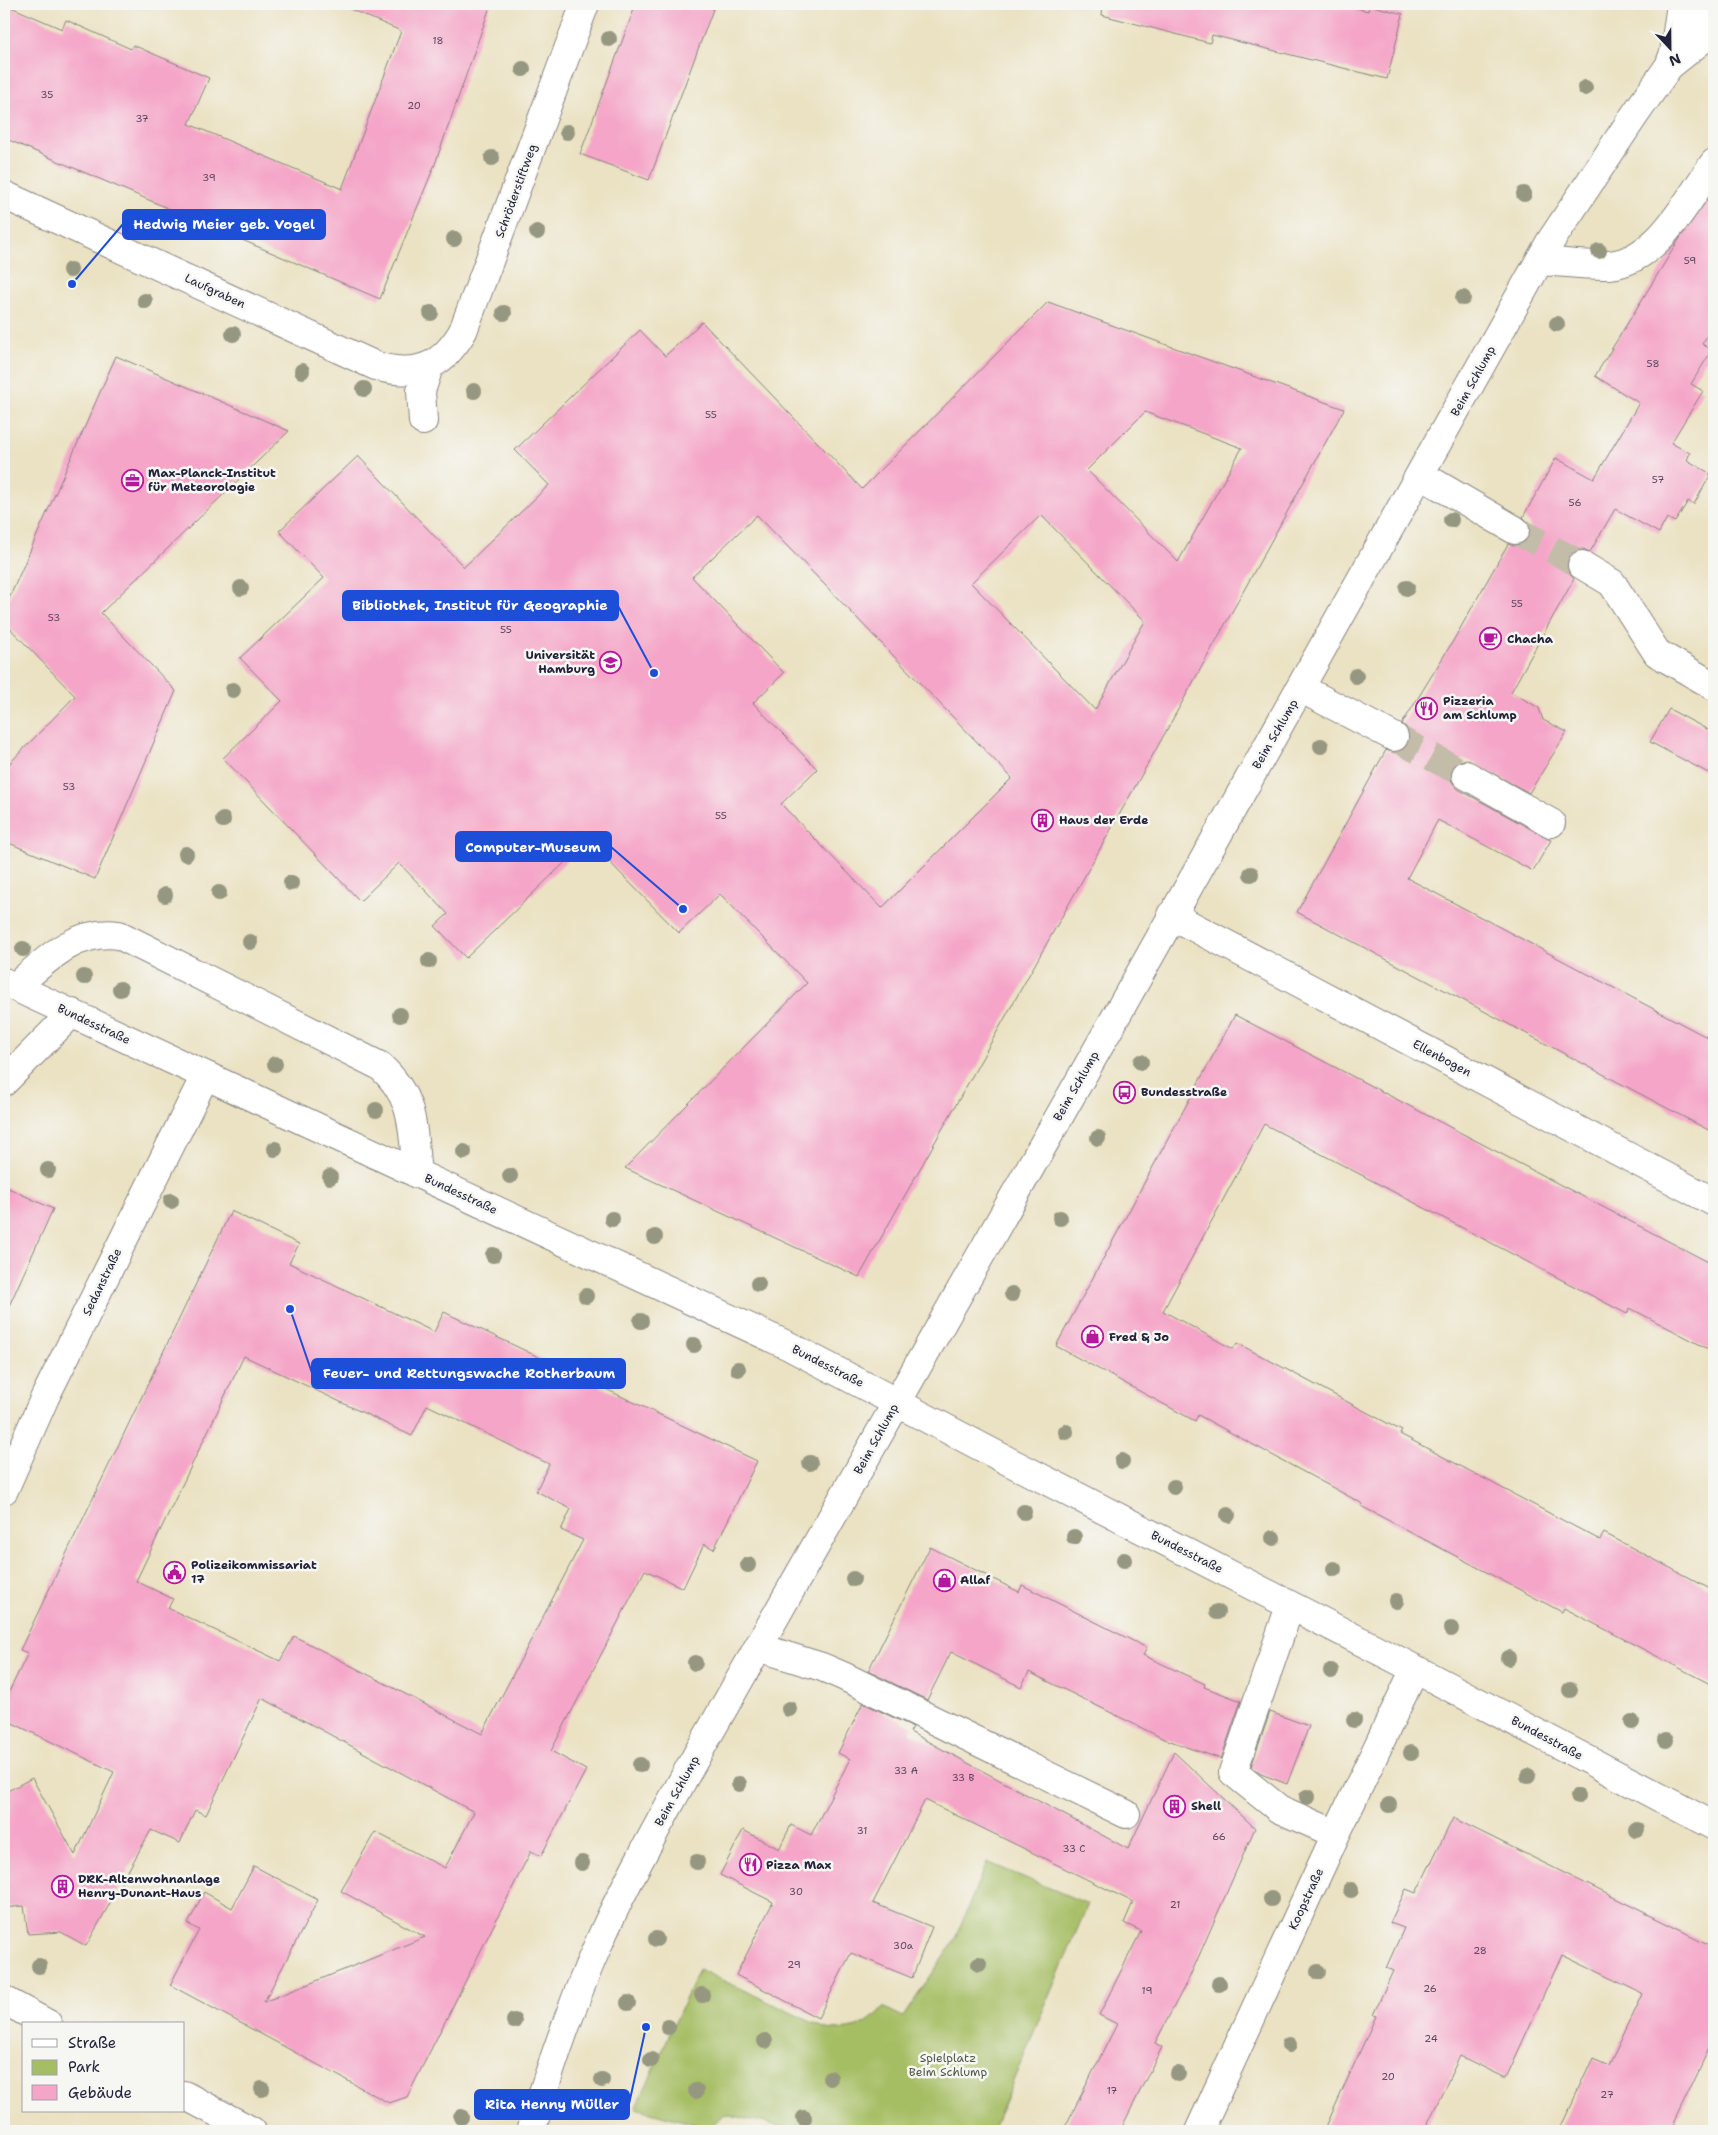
<svg xmlns="http://www.w3.org/2000/svg" width="1718" height="2135" font-family="'Shantell Sans',sans-serif">
	<style>
		.green { fill: #a6be63; stroke: #64704f }
		.building { fill: #f5a6c8; fill-rule: evenodd }
		.lines { fill: none; stroke-linecap: round; stroke-linejoin: round }
		.minor-tunnel { stroke: #c3bca8; stroke-width: 28; stroke-dasharray: 28 14; stroke-linecap: butt }
		.minor-casing { stroke: #86827f; stroke-width: 30 }
		.major-casing { stroke: #86827f; stroke-width: 30 }
		.minor { stroke: #fff; stroke-width: 28 }
		.major { stroke: #fff; stroke-width: 28 }
		.tree { fill: #969780 }
		.labels { text-anchor: middle; stroke-width: 5; stroke-linejoin: round; paint-order: stroke }
		.number-label { font-size: 10px; fill: #57435e }
		.street-label { font-size: 12px; fill: #22223b; stroke: #f6f6f2 }
		.poi-label { font-size: 12px; font-weight: bold; fill: #22223b; stroke: #f6f6f2; text-anchor: start }
		.park-label { font-size: 12px; fill: #505949; stroke: #f6f6f2 }
		.leader { fill: none; stroke: #1d4ed8; stroke-width: 2 }
		.callout-dot { fill: #1d4ed8; stroke: #f6f6f2; stroke-width: 2 }
		.callout { fill: #1d4ed8; stroke: #1d4ed8; stroke-width: 2 }
		.callout-label { font-size: 14px; text-anchor: middle; font-weight: bold; fill: #fff }
	</style>
	<rect width="100%" height="100%" fill="#f6f6f2"/>
	<filter id="ink" filterUnits="userSpaceOnUse"><feTurbulence type="fractalNoise" baseFrequency=".02" numOctaves="2"/><feDisplacementMap in="SourceGraphic" scale="10" xChannelSelector="R" yChannelSelector="G"/><feConvolveMatrix kernelMatrix="1 2 1 2 8 2 1 2 1" color-interpolation-filters="sRGB"/></filter>
	<filter id="wash" filterUnits="userSpaceOnUse"><feTurbulence type="fractalNoise" baseFrequency=".0096" numOctaves="4" result="noise"/><feDisplacementMap in="SourceGraphic" scale="20" xChannelSelector="R" yChannelSelector="G"/><feGaussianBlur stdDeviation="1.12" result="paint"/><feColorMatrix in="noise" values="0 0 0 0 0 0 0 0 0 0 0 0 0 0 0 0 0 1.4 0 .05"/><feComposite in="paint" operator="in"/></filter>
	<g filter="url(#wash)">
		<rect width="100%" height="100%" fill="#ebe2c3"/>
		<path class="green" d="M987 1862 1088 1904 992 2131H801L725 2114 709 2128 636 2108 699 1969 826 2029C850 2032 867 2027 883 2007L903 2017 954 1941Z"/>
		<g id="blocks">
			<path class="building" d="M4 4 62 29 66 20 131 49 133 45 209 78 189 124 342 189 401 31 338 4H491L435 164 380 299 4 138Z
				M636 4H715L649 180 580 154Z
				M1103 4H1340L1368 11 1369 5 1403 14 1387 79 1212 35 1210 43 1102 15Z
				M1714 190V324L1702 344 1712 350 1691 384 1703 391 1671 443 1690 453 1687 460 1711 474 1694 504 1688 501 1675 522 1667 518 1659 533 1615 509 1590 552 1583 549 1575 551 1568 557 1566 564 1568 572 1574 579 1511 692 1539 708 1543 720 1567 732 1529 793 1466 759 1458 762 1453 767 1450 775 1452 782 1458 789 1551 840 1533 871 1438 820 1407 878 1714 1041V1133L1297 912 1386 750 1395 753 1403 750 1408 745 1410 736 1407 728 1402 724 1453 641 1508 544 1514 546 1522 544 1529 537 1531 531 1529 523 1523 517 1556 458 1594 479 1639 403 1595 376 1680 238Z
				M1048 302 1344 409 1159 744 859 1277 625 1168 807 983 720 894 679 933 588 840 466 958 435 926 448 914 399 863 360 901 223 758 282 701 240 658 324 578 279 531 358 456 464 567 549 485 515 450 640 330 665 356 702 322 862 489ZM1145 412 1242 448 1178 562 1087 470ZM757 515 1012 778 882 908 781 804 817 769 753 703 784 673 692 577ZM1041 515 1145 621 1095 710 971 583Z
				M116 356 289 431 101 613 176 691 95 879 4 841V769L75 696 4 622V610Z
				M1669 709 1714 733V776L1650 742Z
				M1235 1015 1714 1265V1352L1630 1308 1627 1314 1264 1124 1163 1311 1233 1349 1237 1343 1402 1431 1400 1434 1600 1540 1604 1533 1714 1591V1686L1564 1608 1562 1612 1361 1506 1363 1504 1198 1415 1195 1421 1056 1346Z
				M4 1186 53 1209 4 1317Z
				M231 1211 299 1244 289 1263 434 1332 444 1312 757 1461 714 1549 704 1544 683 1588 645 1570 551 1751 586 1770 541 1856 531 1851 407 2097 389 2103 170 1985 199 1930 188 1924 204 1892 232 1908 254 1866 318 1900 264 2002 425 1937 341 1891 375 1832 445 1868 474 1812 262 1698 206 1815 195 1810 180 1843 151 1830 86 1946 61 1932 28 1934 24 1906 4 1908V1793L32 1778 75 1855 114 1772 4 1719V1702L28 1653 20 1650ZM244 1356 412 1436 427 1405 549 1464 536 1491 571 1509 561 1530 583 1540 482 1734 294 1636 280 1661 168 1608 173 1599 136 1581Z
				M930 1547 1019 1592 1022 1585 1147 1648 1143 1655 1205 1684 1204 1687 1241 1701 1221 1759 1162 1738 1029 1672 1021 1687 951 1652 927 1700 868 1671Z
				M863 1703 913 1727 910 1732 1128 1849 1174 1752 1255 1828 1191 1974 1155 2043 1162 2047 1120 2131H1063L1117 2024 1099 2015 1141 1931 1124 1923 1133 1902 925 1800 873 1903 932 1927 912 1978 851 1953 818 2018 736 1975 773 1902 720 1875 743 1830 779 1849 791 1825 811 1835 850 1759 838 1753Z
				M1270 1712 1309 1726 1287 1784 1261 1774 1251 1767Z
				M1453 1818 1714 1947V2038L1670 2131H1559L1593 2058 1609 2065 1643 1994 1562 1955 1506 2078 1460 2056 1424 2131H1324L1376 2016 1373 2015 1393 1971 1386 1968 1404 1928 1390 1923 1406 1889 1416 1893Z"/>
		</g>
	</g>
	<g filter="url(#ink)">
		<use href="#blocks" fill-opacity="0" stroke="#86827f" stroke-width="1"/>
		<g class="lines">
			<path class="minor-tunnel" d="M1515 530 1582 565
				M1394 737 1466 775"/>
			<defs>
				<path id="minor" d="M1677 36 1714 8
					M4 195 376 366C417 378 442 367 463 331L585 4
					M1540 261C1562 262 1587 266 1609 265 1658 261 1688 199 1714 163
					M423 421 421 391 429 367
					M1421 475 1515 530
					M1582 565 1612 583 1657 653 1714 686
					M1302 689 1394 737
					M1466 775 1551 823
					M1171 915 1714 1202
					M4 982 789 1346 1008 1461 1415 1669 1714 1826
					M15 987C45 961 75 929 119 935L380 1066C416 1099 412 1128 417 1174
					M4 1082 72 1013
					M4 1490 45 1397 205 1076
					M1290 1606 1233 1772 1279 1809 1336 1834
					M758 1647 822 1667 843 1676 1126 1814
					M4 2000 48 2024
					M184 2095 252 2131
					M1199 2131 1336 1834 1415 1669"/>
				<path id="major" d="M1669 66 1674 53 1681 4
					M531 2131C550 2068 571 2006 598 1945 623 1887 655 1832 685 1776L1110 1027 1550 242 1634 116 1669 66 1714 30"/>
			</defs>
			<use href="#minor" class="minor-casing"/>
			<use href="#major" class="major-casing"/>
			<use href="#minor" class="minor"/>
			<use href="#major" class="major"/>
		</g>
		<g class="tree">
			<circle cx="609" cy="39" r="8"/>
			<circle cx="523" cy="69" r="8"/>
			<circle cx="1585" cy="88" r="8"/>
			<circle cx="567" cy="132" r="8"/>
			<circle cx="492" cy="158" r="8"/>
			<circle cx="1524" cy="194" r="8"/>
			<circle cx="537" cy="232" r="8"/>
			<circle cx="454" cy="239" r="8"/>
			<circle cx="1599" cy="251" r="8"/>
			<circle cx="70" cy="270" r="8"/>
			<circle cx="1463" cy="298" r="8"/>
			<circle cx="145" cy="301" r="8"/>
			<circle cx="431" cy="313" r="8"/>
			<circle cx="504" cy="313" r="8"/>
			<circle cx="1557" cy="324" r="8"/>
			<circle cx="233" cy="334" r="8"/>
			<circle cx="302" cy="371" r="8"/>
			<circle cx="364" cy="389" r="8"/>
			<circle cx="474" cy="391" r="8"/>
			<circle cx="1451" cy="520" r="8"/>
			<circle cx="241" cy="588" r="8"/>
			<circle cx="1407" cy="588" r="8"/>
			<circle cx="1356" cy="676" r="8"/>
			<circle cx="233" cy="690" r="8"/>
			<circle cx="1321" cy="746" r="8"/>
			<circle cx="223" cy="820" r="8"/>
			<circle cx="186" cy="854" r="8"/>
			<circle cx="1251" cy="874" r="8"/>
			<circle cx="291" cy="883" r="8"/>
			<circle cx="219" cy="893" r="8"/>
			<circle cx="165" cy="895" r="8"/>
			<circle cx="250" cy="942" r="8"/>
			<circle cx="23" cy="949" r="8"/>
			<circle cx="429" cy="961" r="8"/>
			<circle cx="84" cy="977" r="8"/>
			<circle cx="120" cy="989" r="8"/>
			<circle cx="400" cy="1015" r="8"/>
			<circle cx="1141" cy="1062" r="8"/>
			<circle cx="275" cy="1064" r="8"/>
			<circle cx="376" cy="1110" r="8"/>
			<circle cx="1098" cy="1138" r="8"/>
			<circle cx="275" cy="1149" r="8"/>
			<circle cx="464" cy="1152" r="8"/>
			<circle cx="48" cy="1170" r="8"/>
			<circle cx="510" cy="1176" r="8"/>
			<circle cx="330" cy="1177" r="8"/>
			<circle cx="171" cy="1201" r="8"/>
			<circle cx="1060" cy="1218" r="8"/>
			<circle cx="612" cy="1219" r="8"/>
			<circle cx="655" cy="1237" r="8"/>
			<circle cx="493" cy="1255" r="8"/>
			<circle cx="758" cy="1284" r="8"/>
			<circle cx="1012" cy="1294" r="8"/>
			<circle cx="586" cy="1296" r="8"/>
			<circle cx="641" cy="1321" r="8"/>
			<circle cx="694" cy="1345" r="8"/>
			<circle cx="738" cy="1369" r="8"/>
			<circle cx="1066" cy="1432" r="8"/>
			<circle cx="1122" cy="1461" r="8"/>
			<circle cx="810" cy="1463" r="8"/>
			<circle cx="1174" cy="1487" r="8"/>
			<circle cx="1024" cy="1512" r="8"/>
			<circle cx="1228" cy="1515" r="8"/>
			<circle cx="1074" cy="1537" r="8"/>
			<circle cx="1273" cy="1538" r="8"/>
			<circle cx="1124" cy="1560" r="8"/>
			<circle cx="748" cy="1565" r="8"/>
			<circle cx="1334" cy="1569" r="8"/>
			<circle cx="853" cy="1579" r="8"/>
			<circle cx="1396" cy="1601" r="8"/>
			<circle cx="1217" cy="1612" r="8"/>
			<circle cx="1451" cy="1629" r="8"/>
			<circle cx="1508" cy="1658" r="8"/>
			<circle cx="695" cy="1663" r="8"/>
			<circle cx="1331" cy="1671" r="8"/>
			<circle cx="1570" cy="1690" r="8"/>
			<circle cx="789" cy="1709" r="8"/>
			<circle cx="1354" cy="1720" r="8"/>
			<circle cx="1632" cy="1722" r="8"/>
			<circle cx="1666" cy="1740" r="8"/>
			<circle cx="1411" cy="1753" r="8"/>
			<circle cx="640" cy="1765" r="8"/>
			<circle cx="1528" cy="1776" r="8"/>
			<circle cx="739" cy="1784" r="8"/>
			<circle cx="1578" cy="1796" r="8"/>
			<circle cx="1307" cy="1797" r="8"/>
			<circle cx="1389" cy="1805" r="8"/>
			<circle cx="1637" cy="1830" r="8"/>
			<circle cx="697" cy="1862" r="8"/>
			<circle cx="582" cy="1863" r="8"/>
			<circle cx="1351" cy="1890" r="8"/>
			<circle cx="1271" cy="1899" r="8"/>
			<circle cx="656" cy="1939" r="8"/>
			<circle cx="979" cy="1964" r="8"/>
			<circle cx="39" cy="1966" r="8"/>
			<circle cx="1318" cy="1972" r="8"/>
			<circle cx="1219" cy="1984" r="8"/>
			<circle cx="702" cy="1995" r="8"/>
			<circle cx="628" cy="2003" r="8"/>
			<circle cx="514" cy="2021" r="8"/>
			<circle cx="668" cy="2027" r="8"/>
			<circle cx="765" cy="2041" r="8"/>
			<circle cx="1289" cy="2045" r="8"/>
			<circle cx="651" cy="2060" r="8"/>
			<circle cx="1178" cy="2074" r="8"/>
			<circle cx="830" cy="2078" r="8"/>
			<circle cx="602" cy="2080" r="8"/>
			<circle cx="262" cy="2089" r="8"/>
			<circle cx="696" cy="2091" r="8"/>
			<circle cx="461" cy="2117" r="8"/>
			<circle cx="804" cy="2118" r="8"/>
		</g>
	</g>
	<defs>
		<symbol id="office-ring" viewBox="-11 -11 22 22"><circle r="9.5" fill="#f6f6f2" stroke="#b5179e" stroke-width="1.5"/><path d="M-6-3h4V-5.5h4V-3h4V5H-6ZM-1-4.5V-3h2v-1.5ZM-6 0V1H6V0Z" fill="#b5179e"/></symbol>
		<symbol id="cafe-ring" viewBox="-11 -11 22 22"><circle r="9.5" fill="#f6f6f2" stroke="#b5179e" stroke-width="1.5"/><path d="M-5.5-4.5H6V0H3Q3 3.5 0 3.5H-2.5Q-5.5 3.5-5.5 0ZM3-3.2v2h1.7v-2ZM-6 4.5H4V6H-6Z" fill="#b5179e"/></symbol>
		<symbol id="university-ring" viewBox="-11 -11 22 22"><circle r="9.5" fill="#f6f6f2" stroke="#b5179e" stroke-width="1.5"/><path d="M0-5L7-2L0 1L-7-2ZM-4 1L0 2.5L4 1V4Q0 6-4 4Z" fill="#b5179e"/></symbol>
		<symbol id="restaurant-ring" viewBox="-11 -11 22 22"><circle r="9.5" fill="#f6f6f2" stroke="#b5179e" stroke-width="1.5"/><path d="M-5-6h1v4h1v-4h1v4h1v-4h1v5L-1.5 .5V6h-2V.5L-5-1ZM5-6V6H3V1.5H1.5Q1.5-4 5-6Z" fill="#b5179e"/></symbol>
		<symbol id="building-ring" viewBox="-11 -11 22 22"><circle r="9.5" fill="#f6f6f2" stroke="#b5179e" stroke-width="1.5"/><path d="M-4-6H4V6H1V3H-1V6H-4ZM-2.5-4.3h1.7v1.8h-1.7ZM.8-4.3h1.7v1.8H.8ZM-2.5-1h1.7V.8h-1.7ZM.8-1h1.7V.8H.8Z" fill="#b5179e"/></symbol>
		<symbol id="bus-ring" viewBox="-11 -11 22 22"><circle r="9.5" fill="#f6f6f2" stroke="#b5179e" stroke-width="1.5"/><path d="M-5-6H5V4H4V6H2V4H-2V6H-4V4H-5ZM-3.5-4V0h7V-4ZM-3.5 1.2v1.5H-2V1.2ZM2 1.2v1.5H3.5V1.2Z" fill="#b5179e"/></symbol>
		<symbol id="shop-ring" viewBox="-11 -11 22 22"><circle r="9.5" fill="#f6f6f2" stroke="#b5179e" stroke-width="1.5"/><path d="M-5-2.5h2.3a2.7 3.5 0 0 1 5.4 0H5L5.5 6h-11ZM-1.5-2.5h3a1.5 2.3 0 0 0-3 0Z" fill="#b5179e"/></symbol>
		<symbol id="civic-ring" viewBox="-11 -11 22 22"><circle r="9.5" fill="#f6f6f2" stroke="#b5179e" stroke-width="1.5"/><path d="M-.6-6.5H3V-4.5H.6V-3L4-1V1h2V6H-6V1h2V-1L-.6-3ZM-1.2 2.5V6h2.4V2.5Z" fill="#b5179e"/></symbol>
	</defs>
	<g fill-rule="evenodd">
		<use href="#office-ring" x="120" y="468" width="25" height="25"/>
		<use href="#cafe-ring" x="1478" y="626" width="25" height="25"/>
		<use href="#university-ring" x="598" y="650" width="25" height="25"/>
		<use href="#restaurant-ring" x="1414" y="696" width="25" height="25"/>
		<use href="#building-ring" x="1030" y="808" width="25" height="25"/>
		<use href="#bus-ring" x="1112" y="1080" width="25" height="25"/>
		<use href="#shop-ring" x="1080" y="1324" width="25" height="25"/>
		<use href="#civic-ring" x="162" y="1560" width="25" height="25"/>
		<use href="#shop-ring" x="932" y="1568" width="25" height="25"/>
		<use href="#building-ring" x="1162" y="1794" width="25" height="25"/>
		<use href="#restaurant-ring" x="738" y="1852" width="25" height="25"/>
		<use href="#building-ring" x="50" y="1874" width="25" height="25"/>
	</g>
	<g class="labels">
		<g class="number-label">
			<text x="438" y="44">18</text>
			<text x="47" y="98">35</text>
			<text x="414" y="109">20</text>
			<text x="142" y="122">37</text>
			<text x="209" y="181">39</text>
			<text x="1690" y="264">59</text>
			<text x="1653" y="367">58</text>
			<text x="711" y="418">55</text>
			<text x="1658" y="483">57</text>
			<text x="1575" y="506">56</text>
			<text x="1517" y="607">55</text>
			<text x="54" y="621">53</text>
			<text x="506" y="633">55</text>
			<text x="69" y="790">53</text>
			<text x="721" y="819">55</text>
			<text x="906" y="1774">33 A</text>
			<text x="963" y="1781">33 B</text>
			<text x="862" y="1834">31</text>
			<text x="1219" y="1840">66</text>
			<text x="1074" y="1852">33 C</text>
			<text x="796" y="1895">30</text>
			<text x="1175" y="1908">21</text>
			<text x="903" y="1949">30a</text>
			<text x="1480" y="1954">28</text>
			<text x="794" y="1968">29</text>
			<text x="1430" y="1992">26</text>
			<text x="1147" y="1994">19</text>
			<text x="1431" y="2042">24</text>
			<text x="1388" y="2080">20</text>
			<text x="1112" y="2094">17</text>
			<text x="1607" y="2098">27</text>
		</g>
		<g class="street-label">
			<text transform="translate(516 191) rotate(-70)" y="4">Schröderstiftweg</text>
			<text transform="translate(215 291) rotate(25)" y="4">Laufgraben</text>
			<text transform="translate(1473 381) rotate(-61)" y="4">Beim Schlump</text>
			<text transform="translate(1275 734) rotate(-60)" y="4">Beim Schlump</text>
			<text transform="translate(94 1024) rotate(25)" y="4">Bundesstraße</text>
			<text transform="translate(1442 1058) rotate(28)" y="4">Ellenbogen</text>
			<text transform="translate(1076 1086) rotate(-60)" y="4">Beim Schlump</text>
			<text transform="translate(461 1194) rotate(25)" y="4">Bundesstraße</text>
			<text transform="translate(102 1282) rotate(-64)" y="4">Sedanstraße</text>
			<text transform="translate(828 1366) rotate(27)" y="4">Bundesstraße</text>
			<text transform="translate(876 1439) rotate(-61)" y="4">Beim Schlump</text>
			<text transform="translate(1187 1552) rotate(27)" y="4">Bundesstraße</text>
			<text transform="translate(1547 1738) rotate(28)" y="4">Bundesstraße</text>
			<text transform="translate(677 1791) rotate(-61)" y="4">Beim Schlump</text>
			<text transform="translate(1306 1899) rotate(-65)" y="4">Koopstraße</text>
		</g>
		<g class="poi-label">
			<text x="148" y="477">Max-Planck-Institut<tspan x="148" dy="14">für Meteorologie</tspan></text>
			<text x="1507" y="643">Chacha</text>
			<text x="595" y="659" text-anchor="end">Universität<tspan x="595" dy="14">Hamburg</tspan></text>
			<text x="1443" y="705">Pizzeria<tspan x="1443" dy="14">am Schlump</tspan></text>
			<text x="1059" y="824">Haus der Erde</text>
			<text x="1141" y="1096">Bundesstraße</text>
			<text x="1109" y="1341">Fred &amp; Jo</text>
			<text x="191" y="1569">Polizeikommissariat<tspan x="191" dy="14">17</tspan></text>
			<text x="960" y="1584">Allaf</text>
			<text x="1191" y="1810">Shell</text>
			<text x="766" y="1869">Pizza Max</text>
			<text x="78" y="1883">DRK-Altenwohnanlage<tspan x="78" dy="14">Henry-Dunant-Haus</tspan></text>
		</g>
		<g class="park-label">
			<text x="948" y="2062">Spielplatz<tspan x="948" dy="14">Beim Schlump</tspan></text>
		</g>
	</g>
	<path class="leader" d="M72 284L123 224M654 673L618 606M683 909L611 847M290 1309L312 1373M646 2027L629 2104"/>
	<g class="callout-dot">
		<circle cx="72" cy="284" r="5"/>
		<circle cx="654" cy="673" r="5"/>
		<circle cx="683" cy="909" r="5"/>
		<circle cx="290" cy="1309" r="5"/>
		<circle cx="646" cy="2027" r="5"/>
	</g>
	<g class="callout">
		<rect x="123" y="210" width="202" height="29" rx="5"/>
		<rect x="343" y="591" width="275" height="29" rx="5"/>
		<rect x="456" y="832" width="155" height="29" rx="5"/>
		<rect x="312" y="1359" width="313" height="29" rx="5"/>
		<rect x="475" y="2090" width="154" height="29" rx="5"/>
	</g>
	<g class="callout-label">
		<text x="224" y="229">Hedwig Meier geb. Vogel</text>
		<text x="480" y="610">Bibliothek, Institut für Geographie</text>
		<text x="533" y="852">Computer-Museum</text>
		<text x="469" y="1378">Feuer- und Rettungswache Rotherbaum</text>
		<text x="552" y="2109">Rita Henny Müller</text>
	</g>
	<rect width="1718" height="2135" fill="none" stroke="#f6f6f2" stroke-width="20"/>
	<rect x="22" y="2022" width="162" height="90" fill="#f6f6f2" stroke="#a1a1a9"/>
	<rect x="32" y="2039" width="25" height="8" fill="#ffffff" stroke="#a1a1a9"/>
	<text x="68" y="2048" font-size="15" fill="#22223b">Straße</text>
	<rect x="32" y="2060" width="25" height="15" fill="#a6be63" stroke="#a1a1a9"/>
	<text x="68" y="2072" font-size="15" fill="#22223b">Park</text>
	<rect x="32" y="2085" width="25" height="15" fill="#f5a6c8" stroke="#a1a1a9"/>
	<text x="68" y="2098" font-size="15" fill="#22223b">Gebäude</text>
	<g transform="translate(1670 48) rotate(158)" stroke="#f6f6f2" stroke-width="4" paint-order="stroke">
	<path d="M0-4L9 19L0 12L-9 19Z" fill="#22223b"/>
	<text y="-8" font-size="14" font-weight="bold" text-anchor="middle" fill="#22223b">N</text>
	</g>
</svg>
